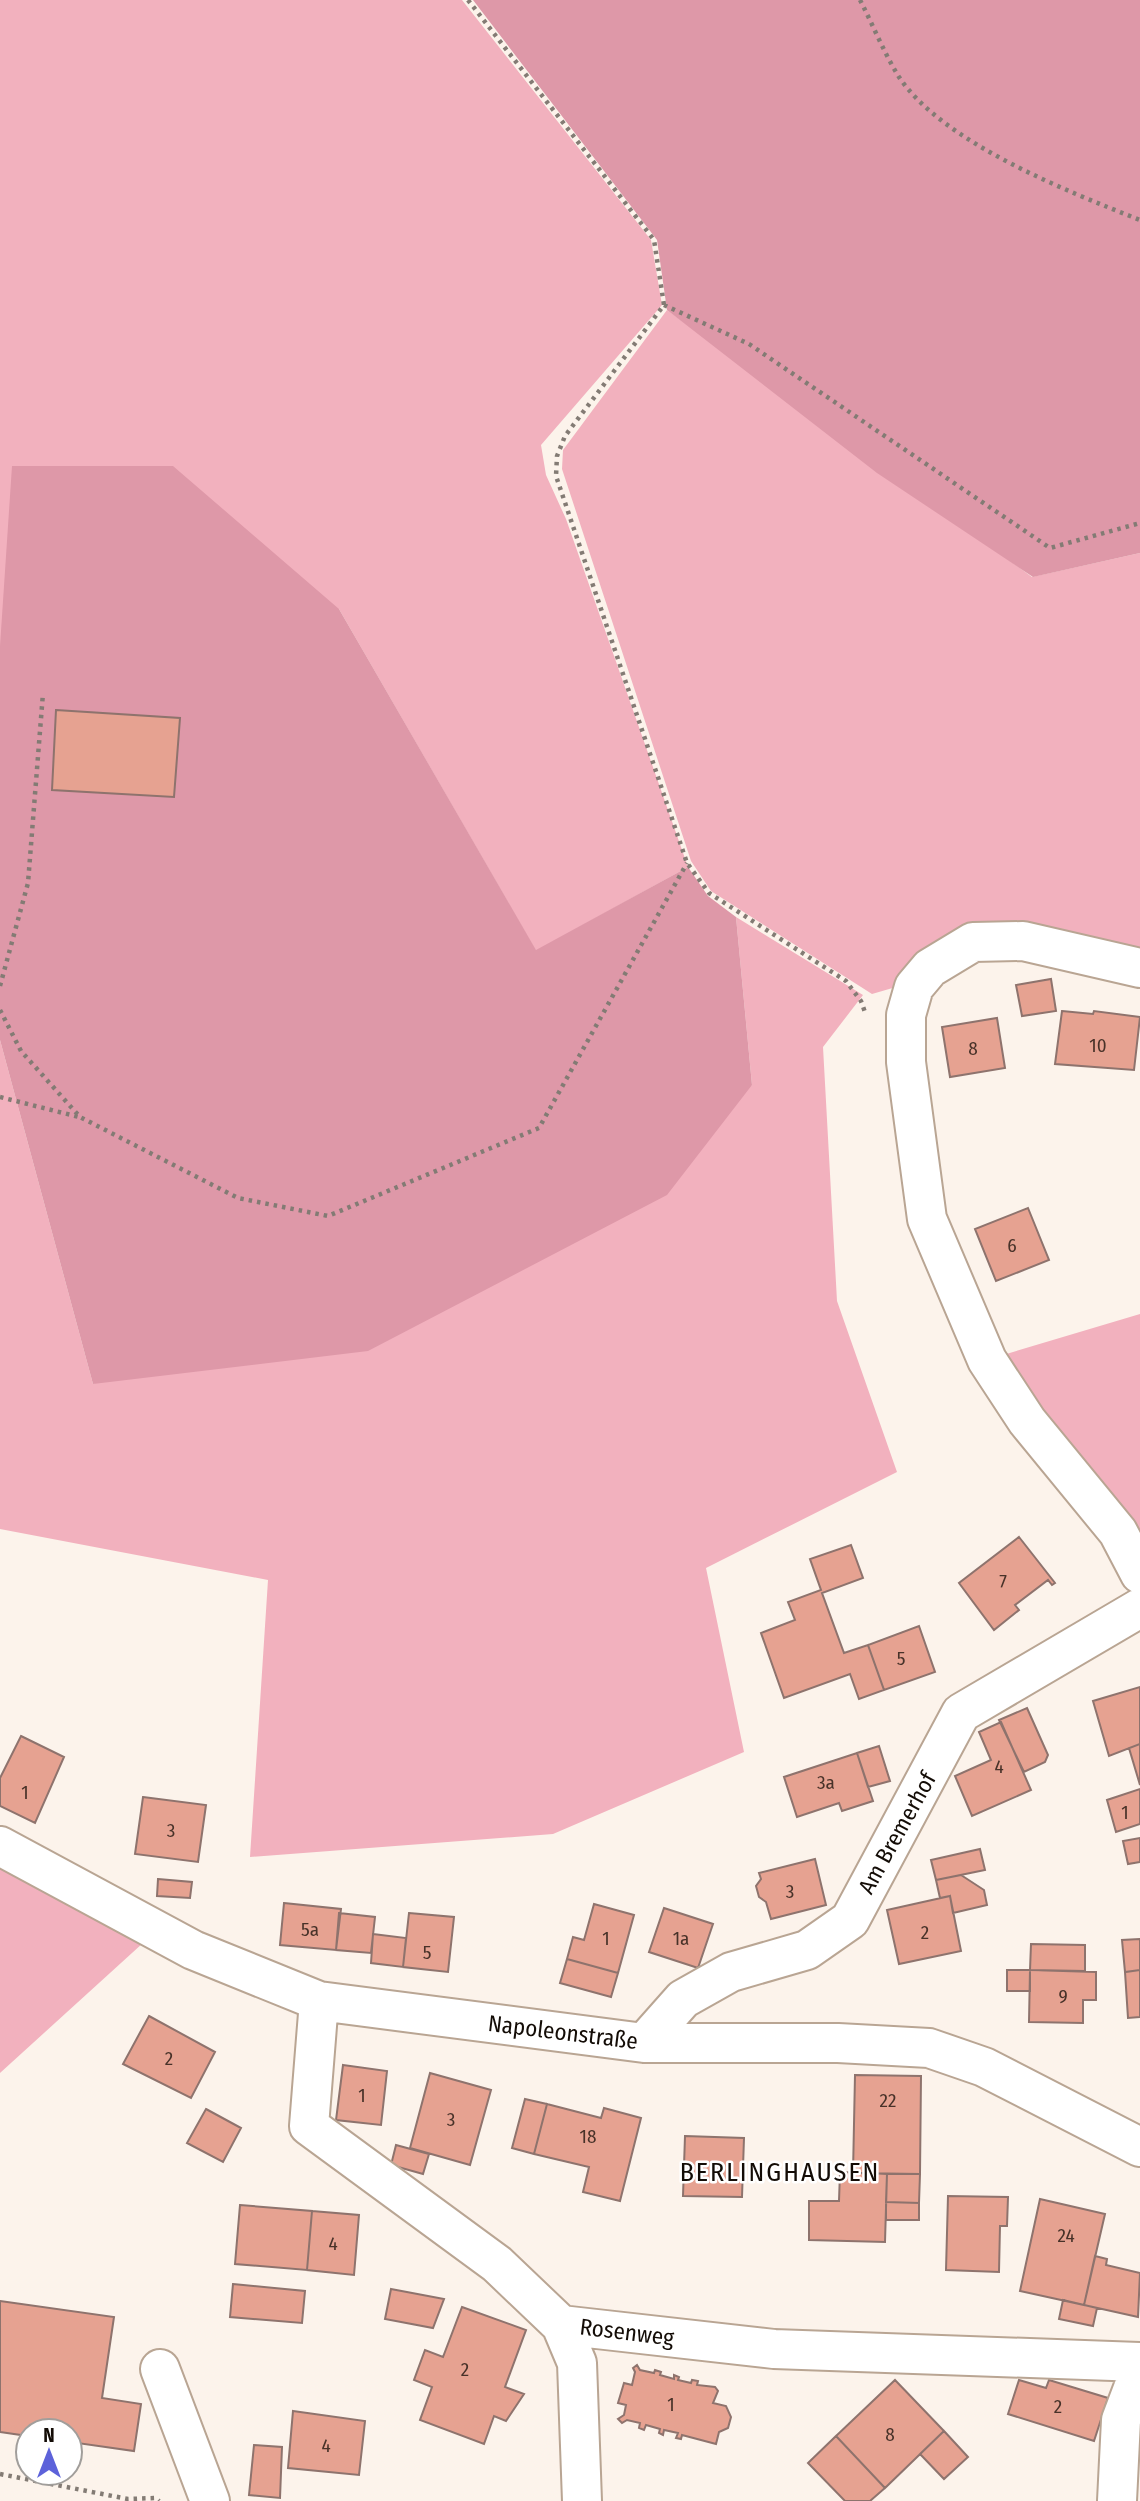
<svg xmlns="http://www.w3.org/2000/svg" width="1140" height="2501" font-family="'Fira Sans Condensed',sans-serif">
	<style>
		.green { fill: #f2b1be }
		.forest { fill: #de98a8 }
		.building { fill: #e6a291; stroke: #8e736d; stroke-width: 2 }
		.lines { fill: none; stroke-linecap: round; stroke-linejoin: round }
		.minor-casing { stroke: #b9a593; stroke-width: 42 }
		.path { stroke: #837b74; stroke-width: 4.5; stroke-dasharray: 3.5 5; stroke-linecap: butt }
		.minor { stroke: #fff; stroke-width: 38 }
		.labels { text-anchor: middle; stroke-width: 5; stroke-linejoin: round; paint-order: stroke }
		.number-label { font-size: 19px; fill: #483229 }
		.street-label { font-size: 23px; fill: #130c06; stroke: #fff }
		.quarter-label { font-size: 26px; letter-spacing: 2px; fill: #130c06; stroke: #fff }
	</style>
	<rect width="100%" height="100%" fill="#fcf3eb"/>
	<path class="green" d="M0 0H462L651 240 662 305 541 445 546 475 566 519 688 867 536 951 339 609 0 646Z
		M667 310 1032 577 1140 553V956L1006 926 896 987 872 994 711 891 691 861 562 469 563 450Z
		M736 917 863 995 823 1047 837 1301 897 1472 706 1568 744 1752 553 1834 250 1857 268 1580 0 1529V1040L93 1384 752 1085Z
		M1140 1314V1560L993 1358Z
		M0 1863 143 1943 0 2073Z"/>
	<path class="forest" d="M473 0H1140V553L1033 577 877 473 667 310 657 240Z
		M12 466H173L339 609 536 950 688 867 708 896 736 917 752 1085 667 1195 368 1351 93 1384 0 1040V646Z"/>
	<path class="building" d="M56 710 180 718 174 797 52 790Z
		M1051 979 1056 1011 1022 1016 1016 985Z
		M1062 1011 1093 1014 1094 1011 1140 1017 1134 1070 1055 1064Z
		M997 1018 1005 1068 950 1077 942 1027Z
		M1028 1208 1049 1260 996 1281 975 1229Z
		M1019 1537 1055 1583 1052 1585 1048 1580 1015 1605 1019 1610 994 1630 959 1583Z
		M851 1545 863 1578 822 1593 844 1653 868 1645 884 1690 859 1699 850 1674 784 1698 761 1633 795 1620 788 1602 821 1590 810 1559Z
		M919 1626 935 1672 884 1690 868 1645Z
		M1140 1687V1744L1109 1756 1093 1701Z
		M1027 1708 1048 1755 1045 1762 1024 1772 999 1720Z
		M1001 1722 1031 1790 972 1816 955 1776 991 1760 979 1732Z
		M21 1736 64 1757 35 1823 0 1806V1778Z
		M1140 1744V1785L1129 1748Z
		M879 1746 890 1781 868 1787 857 1753Z
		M857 1753 873 1801 842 1811 839 1803 797 1817 784 1777Z
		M1140 1789V1824L1116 1832 1107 1800Z
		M143 1797 206 1805 198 1862 135 1854Z
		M1140 1838V1862L1128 1864 1123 1841Z
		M980 1849 985 1870 936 1880 931 1860Z
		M815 1859 826 1905 771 1919 766 1902 759 1897 756 1886 761 1879 759 1873Z
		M961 1875 984 1890 987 1905 953 1913 950 1896 940 1898 936 1880Z
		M158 1879 192 1882 190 1898 157 1896Z
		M950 1896 961 1951 899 1964 887 1910Z
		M284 1903 341 1909 336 1950 280 1945Z
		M594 1904 634 1915 618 1973 567 1959 573 1937 584 1940Z
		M664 1908 713 1924 698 1968 649 1952Z
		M339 1913 375 1917 371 1953 336 1950Z
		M409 1913 454 1917 448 1972 403 1967Z
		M373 1934 406 1938 403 1967 371 1963Z
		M1140 1939V1970L1125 1972 1122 1940Z
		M1031 1944 1085 1945V1971L1030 1970Z
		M567 1959 618 1973 611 1997 560 1983Z
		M1007 1970H1030V1991H1007Z
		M1030 1970 1096 1972V2000H1083V2023L1029 2022Z
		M1140 1970V2017L1128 2018 1125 1972Z
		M149 2016 215 2052 191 2098 123 2064Z
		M343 2065 387 2071 381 2125 336 2120Z
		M430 2073 491 2090 470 2165 410 2148Z
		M855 2075 921 2076 920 2174 853 2173Z
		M525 2099 547 2104 534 2154 512 2148Z
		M547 2104 601 2118 604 2108 641 2118 620 2201 583 2192 589 2167 534 2154Z
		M206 2109 241 2128 223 2162 187 2143Z
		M685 2136 744 2138 742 2197 683 2196Z
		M396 2145 429 2154 423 2174 391 2165Z
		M840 2172 887 2174 885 2242 809 2240V2201H839Z
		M887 2174H920L919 2203 886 2202Z
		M948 2196 1008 2197 1007 2226H1000L999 2272 946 2270Z
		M1040 2199 1105 2214 1084 2305 1020 2291Z
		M886 2202 919 2203V2220H886Z
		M240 2205 312 2211 307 2270 235 2264Z
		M312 2211 359 2215 354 2275 307 2270Z
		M1095 2256 1107 2259 1106 2265 1140 2273 1138 2317 1084 2305Z
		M233 2284 305 2291 302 2323 230 2317Z
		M391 2289 444 2299 433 2328 385 2319Z
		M1063 2300 1097 2308 1093 2326 1059 2319Z
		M0 2301 114 2317 102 2398 141 2404 134 2451 70 2442V2431H28V2436L0 2432Z
		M462 2307 526 2330 505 2387 524 2394 506 2421 494 2416 484 2444 420 2420 432 2387 414 2380 425 2350 443 2357Z
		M637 2365 640 2370 654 2373 655 2370 661 2372 660 2375 674 2379V2375L679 2377 678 2380 691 2383 692 2380 698 2381 697 2385 715 2387 718 2391 713 2403 726 2406 731 2417 728 2428 719 2432 716 2444 682 2435 681 2439 676 2438 678 2433 664 2430 663 2435 659 2433 660 2429 646 2425 644 2430 639 2428 640 2423 627 2420 622 2423 618 2419 624 2415 626 2405 618 2403 624 2383 632 2385 635 2372 633 2368Z
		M895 2380 944 2431 885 2488 836 2436Z
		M1019 2380 1046 2388 1049 2380 1108 2398 1094 2441 1008 2414Z
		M293 2411 365 2421 359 2475 288 2468Z
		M944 2431 968 2457 944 2479 920 2454Z
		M836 2436 885 2488 870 2501H845L808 2463Z
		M254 2445 282 2447 280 2498 249 2495Z"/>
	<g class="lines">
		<defs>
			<path id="minor" d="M1140 968 1023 941 973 942 930 968 914 987 906 1015V1062L927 1219 987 1360 1027 1421 1118 1532 1140 1574
				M0 1846 193 1950 319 2001 644 2043H838L929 2048 984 2067 1140 2147
				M319 2001 309 2126 497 2264 561 2325 774 2349 1140 2362
				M644 2043 683 1999 731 1972 807 1950 850 1920 961 1713 1140 1608
				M561 2325 577 2363 582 2501
				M160 2369 210 2501
				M1117 2501 1121 2420 1140 2370"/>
		</defs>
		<use href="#minor" class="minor-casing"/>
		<path class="path" d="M468 0 654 240 664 305 565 436 557 456 556 476 687 863 709 893 846 981 861 1001 866 1015
			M860 0C873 25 884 53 899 77 943 143 1067 191 1140 220
			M664 305 749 344 1050 548 1140 523
			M0 986 28 883 43 693
			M0 1010 21 1051 80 1117 238 1198 328 1216 539 1128 687 863
			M0 1097 79 1117
			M0 2474 128 2499 156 2498 159 2501"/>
		<use href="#minor" class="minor"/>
	</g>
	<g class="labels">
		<g class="number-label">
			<text x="1098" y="1052">10</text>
			<text x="973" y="1055">8</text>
			<text x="1012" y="1252">6</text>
			<text x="1003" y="1588">7</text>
			<text x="901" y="1665">5</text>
			<text x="999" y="1773">4</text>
			<text x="826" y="1789">3a</text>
			<text x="25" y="1799">1</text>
			<text x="1125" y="1819">1</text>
			<text x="171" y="1837">3</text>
			<text x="790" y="1898">3</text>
			<text x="310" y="1936">5a</text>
			<text x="925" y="1939">2</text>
			<text x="606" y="1945">1</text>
			<text x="681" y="1945">1a</text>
			<text x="427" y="1959">5</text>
			<text x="1063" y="2003">9</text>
			<text x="169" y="2065">2</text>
			<text x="362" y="2102">1</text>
			<text x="888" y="2107">22</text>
			<text x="451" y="2126">3</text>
			<text x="588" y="2143">18</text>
			<text x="1066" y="2242">24</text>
			<text x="333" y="2250">4</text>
			<text x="465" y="2376">2</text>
			<text x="671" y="2411">1</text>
			<text x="1058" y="2413">2</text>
			<text x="890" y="2441">8</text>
			<text x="326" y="2452">4</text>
		</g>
		<g class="street-label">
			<text transform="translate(897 1833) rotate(-61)" y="8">Am Bremerhof</text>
			<text transform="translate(563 2032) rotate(7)" y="8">Napoleonstraße</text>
			<text transform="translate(627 2332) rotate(7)" y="8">Rosenweg</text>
		</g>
		<g class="quarter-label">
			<text x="780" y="2181">BERLINGHAUSEN</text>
		</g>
	</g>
	<g transform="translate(49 2452)"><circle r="33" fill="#ffffff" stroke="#a19e9b" stroke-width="2"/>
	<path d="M0-5L12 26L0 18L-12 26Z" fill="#5d62da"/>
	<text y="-10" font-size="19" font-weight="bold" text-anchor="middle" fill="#130c06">N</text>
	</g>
</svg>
